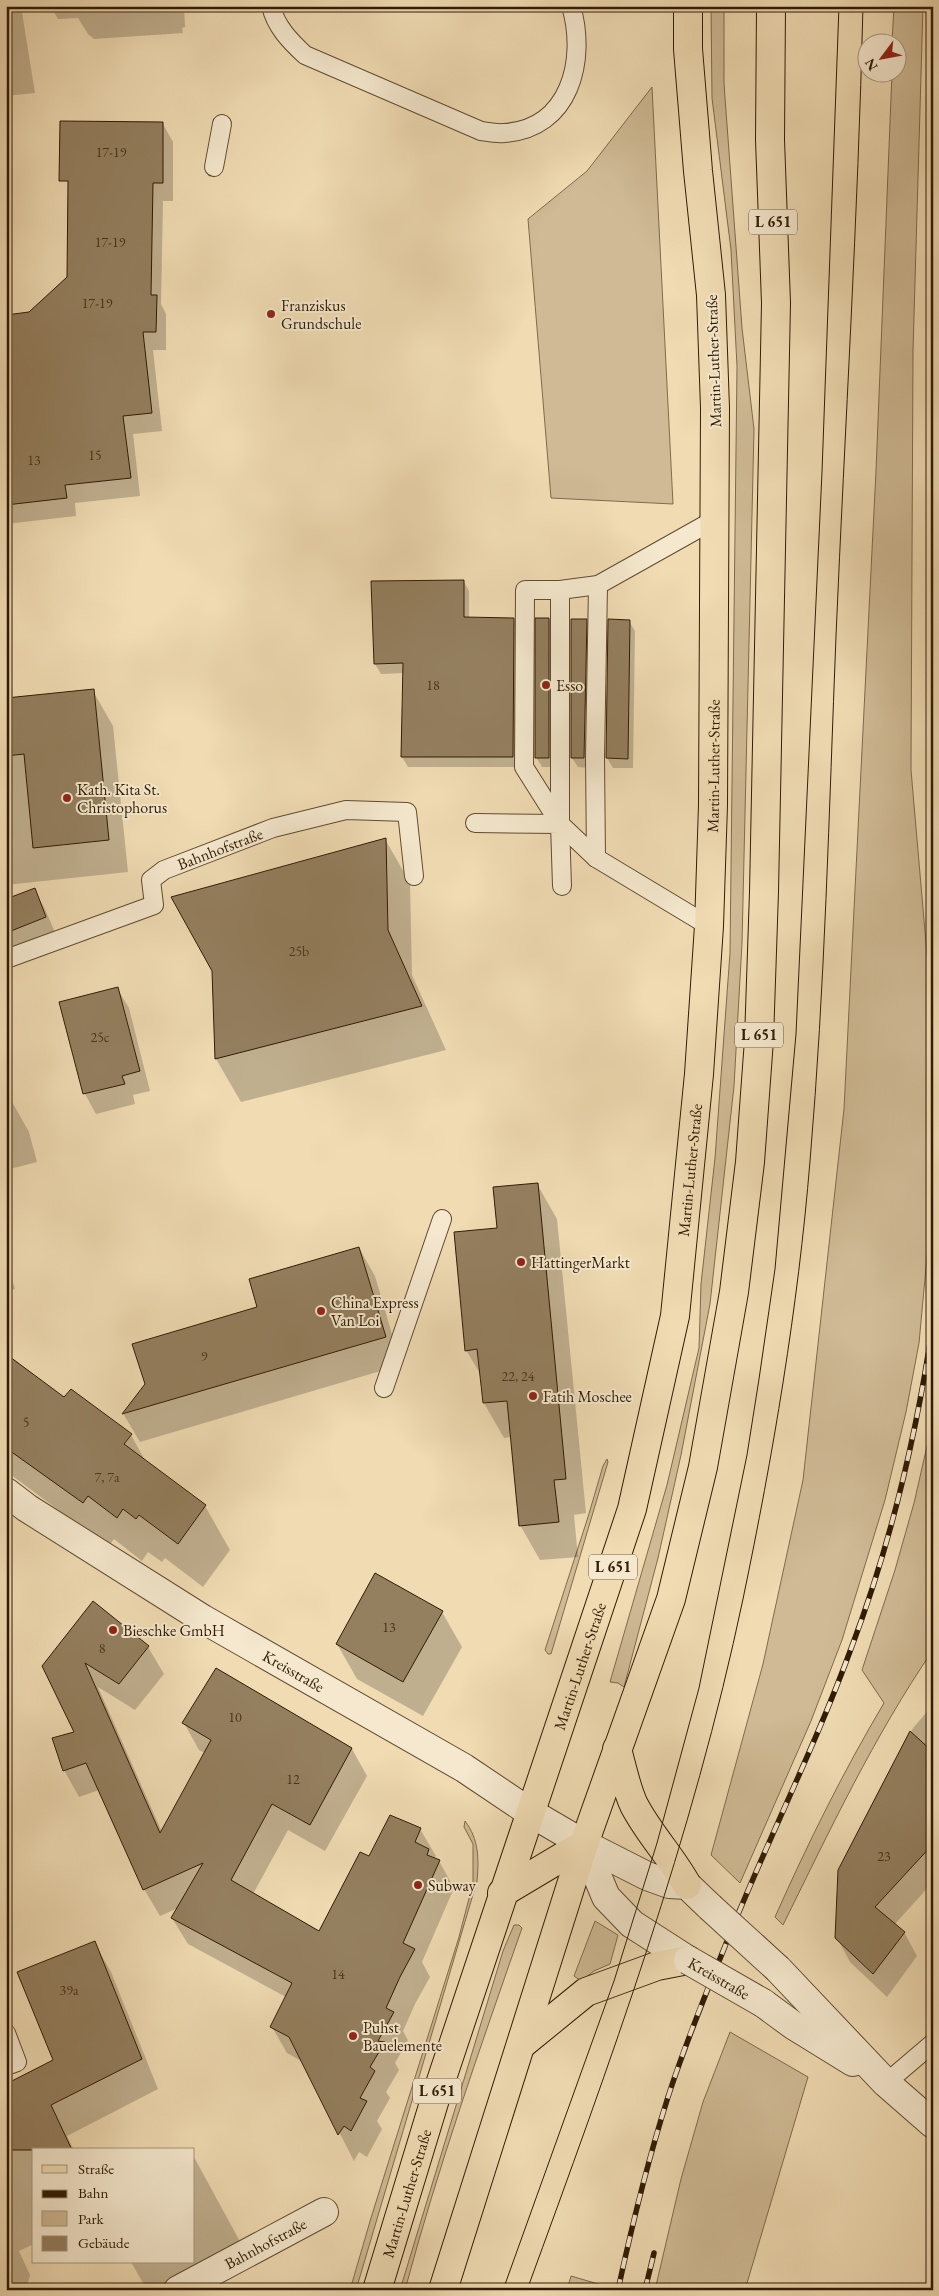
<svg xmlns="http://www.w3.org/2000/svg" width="939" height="2296" font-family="'EB Garamond',serif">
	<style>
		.green { fill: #cfba95; stroke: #806a4c }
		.shadow { fill: #0003 }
		.building { fill: #947f5f; stroke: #301b04 }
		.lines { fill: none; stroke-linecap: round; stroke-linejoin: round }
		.service-casing { stroke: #604b30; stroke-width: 20 }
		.minor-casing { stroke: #604b30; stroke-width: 30 }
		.primary-casing { stroke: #301b04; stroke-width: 30 }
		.service { stroke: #f5e8ce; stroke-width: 18 }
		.minor { stroke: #f5e8ce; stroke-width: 28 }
		.primary { stroke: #f0dbb3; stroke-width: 28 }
		.tram { stroke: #301b04; stroke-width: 1 }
		.rail-casing { stroke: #301b04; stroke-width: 5.5 }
		.rail { stroke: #f5e8ce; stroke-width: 4; stroke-dasharray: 11; stroke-linecap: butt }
		.minor-bridge-casing { stroke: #604b30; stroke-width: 30; stroke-linecap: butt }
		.minor-bridge { stroke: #f5e8ce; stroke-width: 28 }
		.poi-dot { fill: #8f2418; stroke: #f5e8ce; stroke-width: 2 }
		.labels { text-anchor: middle; stroke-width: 4; stroke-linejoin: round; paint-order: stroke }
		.number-label { font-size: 14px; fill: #49341b }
		.shield { fill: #f5e8ce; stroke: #6b5841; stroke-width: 1 }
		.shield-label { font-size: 15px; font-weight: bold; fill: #301b04 }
		.poi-label { font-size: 16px; fill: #301b04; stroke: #f5e8ce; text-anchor: start }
		.street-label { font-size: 16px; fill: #301b04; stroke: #f5e8ce }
	</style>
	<rect width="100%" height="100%" fill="#f0dbb3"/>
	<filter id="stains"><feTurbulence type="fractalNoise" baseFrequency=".004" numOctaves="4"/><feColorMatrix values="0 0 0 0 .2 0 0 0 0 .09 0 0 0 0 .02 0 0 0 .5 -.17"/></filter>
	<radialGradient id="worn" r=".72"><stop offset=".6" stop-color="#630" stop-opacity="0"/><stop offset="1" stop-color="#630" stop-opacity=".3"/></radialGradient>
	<path class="green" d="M711 6H724V84L742 328 754 429 742 943 734 1086 710 1304 681 1455 658 1558 624 1687 618 1683 610 1682 667 1485 699 1348 701 1284 715 1158 730 953 737 366 731 250 712 98Z
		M894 6H923L913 351 911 770 933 1024V1168L930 1225 919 1343 906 1412 885 1500 842 1640 811 1721 740 1883 711 1855 763 1664 803 1480 844 1109 876 471 892 73 896 72V42H892Z
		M652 87 673 504 551 498 528 219 587 171Z
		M933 1420V1650C874 1736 829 1832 783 1925L775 1917C808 1843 843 1772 884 1703L862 1670 895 1570 914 1503Z
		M607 1459 608 1462 551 1654H548L545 1650 588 1517 603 1466Z
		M465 1821C479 1839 479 1860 477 1881L356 2290H350L371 2218 459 1937 473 1883V1844L464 1827Z
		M595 1921 618 1935 610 1964 594 1971 581 1981 574 1976Z
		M514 1925H519L522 1928C480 2048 438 2167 405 2290H400L503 1951Z
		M730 2032 808 2077 745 2290H655L681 2179 703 2102Z
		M571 2276 605 2286 604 2290H567Z"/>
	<path class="shadow" d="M6 6H21L35 93 6 96Z
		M50 6H184L185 27 182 28 183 33 94 39 88 34 78 18 58 19Z
		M163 124 173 142V201H163L161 304 166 314V350H153L162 431 133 434 140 496 75 503 76 516 6 524V316L29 313 68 278Z
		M464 582 469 591V618L514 619 519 629 518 767H408L402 757 404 673 381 674 375 664Z
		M549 619 554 629V767H542L536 757Z
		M586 620 592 630 589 768 578 767 572 758Z
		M609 621H629L635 631 633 768H613L607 758Z
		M93 691 113 726 128 872 6 885V700Z
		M385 839 410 883 412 975 446 1050 241 1102 216 1059Z
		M34 889 45 909 57 937 6 957V900Z
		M117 988 129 1008 150 1091 133 1095 135 1104 96 1114 85 1094 61 1003Z
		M11 1100 29 1132 37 1162 6 1170V1101Z
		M537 1184 557 1219 586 1513 574 1515 578 1557 540 1560 520 1525 511 1437 504 1438 484 1403 482 1377 466 1350 498 1229Z
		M359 1248 375 1276 401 1365 140 1442 124 1415 146 1384 259 1308Z
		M6 1260 15 1289 6 1291Z
		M6 1353 64 1399 131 1435 146 1462 205 1506 230 1550 203 1587 165 1558 162 1562 148 1552 142 1561 114 1539 108 1547 6 1471Z
		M442 1612 462 1647 423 1716 357 1679 337 1644Z
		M148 1647 164 1674 135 1710 98 1687 162 1832 205 1753 199 1750 184 1723 216 1670 352 1749 367 1776 325 1851 288 1830 253 1894 319 1932 370 1858 420 1829 436 1856 434 1859 439 1861 454 1888 422 1962 430 1977 415 2004 403 2031 408 2040 395 2063 399 2070 386 2092 390 2098 377 2121 382 2129 367 2157 359 2152 354 2161 303 2062 287 2053 272 2027 286 1997 188 1944 172 1918 178 1908 160 1916 144 1889 99 1790 79 1797 64 1770 76 1733 43 1666Z
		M933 1705V1882L894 1925 904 1932 917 1956 887 1997 850 1962 837 1938 839 1871 913 1728Z
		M94 1942 111 1972 158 2089 67 2136 74 2150H34V2244L19 2251 30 2275 26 2290H6V2085L54 2061Z
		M194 2157 250 2260 193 2290H147L131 2262H194Z"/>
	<path class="building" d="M60 121 163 122V183H153L151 295H157L156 332H143L152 413 123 416 131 478 65 485 67 498 6 505V315L29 312 67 277 68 181H59Z
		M464 580V617L514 618 513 757H401L403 663 374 664 371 581Z
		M535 618H549V758H535Z
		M571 619H587L584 758H571Z
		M608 619 630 620 628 759 606 758Z
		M94 689 109 840 33 848 24 754 6 756V698Z
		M386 838 388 930 422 1006 215 1059 212 971 171 897Z
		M35 888 46 917 6 933V899Z
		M118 987 140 1071 122 1076 125 1084 83 1094 59 1002Z
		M538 1183 566 1479 554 1480 559 1522 519 1526 507 1401 483 1403 477 1349 465 1351 454 1232 497 1228 493 1187Z
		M359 1247 386 1337 122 1414 145 1384 132 1344 257 1307 249 1279Z
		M6 1354 64 1397 71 1389 132 1434 124 1444 206 1505 178 1544 139 1515 136 1519 123 1509 117 1518 88 1496 83 1503 6 1448Z
		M375 1573 443 1611 403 1682 336 1644Z
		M93 1601 149 1646 119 1684 85 1663 160 1833 211 1740 182 1723 216 1668 352 1748 310 1825 272 1804 231 1880 319 1931 360 1852 369 1856 390 1815 421 1828 415 1842 429 1849 427 1855 440 1860 403 1943 415 1949 400 1977 386 2008 394 2012 378 2041 385 2042 370 2067 375 2071 360 2098 367 2101 351 2131 344 2126 338 2135 289 2037 270 2027 292 1983 171 1918 203 1863 143 1890 86 1763 63 1771 52 1738 74 1732 42 1666Z
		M910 1731 933 1752V1844L875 1907 905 1932 873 1974 835 1938 838 1870Z
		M95 1941 142 2059 51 2105 72 2150H6V2084L53 2060 17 1972Z"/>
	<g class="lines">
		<defs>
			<g id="service">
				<path d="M271 6C276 27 290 41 305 55L481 131C488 132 497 134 504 133 570 129 587 60 571 6"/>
				<path d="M214 167 222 124"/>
				<path d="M475 823 560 824 562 886"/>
				<path d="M560 824 524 767 525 590H560"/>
				<path d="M596 858 595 758 598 585"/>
				<path d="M709 926 596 858 560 824V590L598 585 714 520"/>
				<path id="s1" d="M6 959 154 905 151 880 164 870 273 828 346 810 407 812 414 876"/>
				<path d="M384 1388 442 1219"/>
				<path d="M6 2033 17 2062 6 2066"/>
				<path d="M886 2083 933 2043"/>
			</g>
			<g id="minor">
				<path id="s2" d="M6 1492 27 1508 203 1619 464 1768 531 1813 584 1844 647 1876 669 1884 687 1885 710 1907"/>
				<path d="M584 1844 606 1897 632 1924 688 1960"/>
				<path d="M778 1969 886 2083 933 2124"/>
				<path d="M763 2003 793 2025 853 2062"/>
				<path id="s3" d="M178 2290 324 2212"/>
			</g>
			<g id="primary">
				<path d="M617 1749C622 1767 626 1788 634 1805 649 1834 671 1856 687 1885"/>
				<path d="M502 1893 584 1844"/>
				<path d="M521 2045 586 1992 657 1966 688 1960"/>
				<path id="s4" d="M377 2290 436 2096 632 1509 675 1316 699 1074 709 926 713 805 715 408 711 295 698 171 688 49V6"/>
				<path d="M443 2290 584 1844 671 1599 703 1467 734 1292 750 1162 759 1040 764 892 776 303 770 140 771 6"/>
			</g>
		</defs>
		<use href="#service" class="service-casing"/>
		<use href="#minor" class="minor-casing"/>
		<use href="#primary" class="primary-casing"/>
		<use href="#service" class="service"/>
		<use href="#minor" class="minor"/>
		<use href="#primary" class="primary"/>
		<path class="tram" d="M503 2290 614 1981 657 1843 699 1688 747 1455 759 1379 775 1269 796 1034 822 472 839 6
			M527 2290C610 2063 693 1837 743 1599 773 1455 798 1308 810 1161 825 986 829 811 836 636 845 426 858 216 863 6"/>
		<defs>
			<path id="rail" d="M618 2290C632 2225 648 2160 668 2097 687 2038 711 1981 734 1924 772 1831 817 1742 852 1646 891 1543 917 1432 933 1323
				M645 2290 654 2253"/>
		</defs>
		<use href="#rail" class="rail-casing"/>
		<use href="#rail" class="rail"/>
		<defs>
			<g id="minor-bridge">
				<path d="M710 1907 778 1969"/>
				<path id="s5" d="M688 1960 763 2003"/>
			</g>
		</defs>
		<use href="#minor-bridge" class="minor-bridge-casing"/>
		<use href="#minor-bridge" class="minor-bridge"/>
	</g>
	<g class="poi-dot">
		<circle cx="271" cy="314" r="5"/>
		<circle cx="546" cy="685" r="5"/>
		<circle cx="67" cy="798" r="5"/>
		<circle cx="521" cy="1262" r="5"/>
		<circle cx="321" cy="1311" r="5"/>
		<circle cx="533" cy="1396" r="5"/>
		<circle cx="113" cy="1630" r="5"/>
		<circle cx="418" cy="1885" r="5"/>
		<circle cx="353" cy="2036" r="5"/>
	</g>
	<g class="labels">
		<g class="number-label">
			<text x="111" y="157">17-19</text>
			<text x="110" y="247">17-19</text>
			<text x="97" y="308">17-19</text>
			<text x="95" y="460">15</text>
			<text x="34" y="465">13</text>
			<text x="433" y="690">18</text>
			<text x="299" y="956">25b</text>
			<text x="100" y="1042">25c</text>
			<text x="204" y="1361">9</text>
			<text x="518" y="1381">22, 24</text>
			<text x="26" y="1427">5</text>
			<text x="107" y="1482">7, 7a</text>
			<text x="389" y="1632">13</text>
			<text x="102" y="1653">8</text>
			<text x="235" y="1722">10</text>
			<text x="293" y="1784">12</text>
			<text x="884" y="1861">23</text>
			<text x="338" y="1979">14</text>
			<text x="69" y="1995">39a</text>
		</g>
		<g class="shield">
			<rect x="749" y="209.5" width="48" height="25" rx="4"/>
			<rect x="735" y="1022.5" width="48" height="25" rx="4"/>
			<rect x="589" y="1554.5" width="48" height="25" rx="4"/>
			<rect x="413" y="2078.5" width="48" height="25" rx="4"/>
		</g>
		<g class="shield-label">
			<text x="773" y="227">L 651</text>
			<text x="759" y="1040">L 651</text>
			<text x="613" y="1572">L 651</text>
			<text x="437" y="2096">L 651</text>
		</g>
		<g class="poi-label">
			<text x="281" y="311">Franziskus<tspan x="281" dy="18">Grundschule</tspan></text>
			<text x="556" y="691">Esso</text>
			<text x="77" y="795">Kath. Kita St.<tspan x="77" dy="18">Christophorus</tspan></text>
			<text x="531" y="1268">HattingerMarkt</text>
			<text x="331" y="1308">China Express<tspan x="331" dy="18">Van Loi</tspan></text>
			<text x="543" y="1402">Fatih Moschee</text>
			<text x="123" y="1636">Bieschke GmbH</text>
			<text x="428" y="1891">Subway</text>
			<text x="363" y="2033">Puhst<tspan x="363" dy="18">Bauelemente</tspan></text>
		</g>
		<g class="street-label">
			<text transform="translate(713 361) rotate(-92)" y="6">Martin-Luther-Straße</text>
			<text dy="6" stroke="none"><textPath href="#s4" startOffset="1571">Martin-Luther-Straße</textPath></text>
			<text dy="6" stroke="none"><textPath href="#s1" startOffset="259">Bahnhofstraße</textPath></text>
			<text dy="6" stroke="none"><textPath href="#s4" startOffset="1166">Martin-Luther-Straße</textPath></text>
			<text dy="6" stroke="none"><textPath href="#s4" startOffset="656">Martin-Luther-Straße</textPath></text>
			<text dy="6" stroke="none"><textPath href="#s2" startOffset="339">Kreisstraße</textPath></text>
			<text dy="6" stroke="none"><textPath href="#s5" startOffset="36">Kreisstraße</textPath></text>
			<text dy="6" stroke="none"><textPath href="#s4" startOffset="101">Martin-Luther-Straße</textPath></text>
			<text dy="6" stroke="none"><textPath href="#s3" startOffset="99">Bahnhofstraße</textPath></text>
		</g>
	</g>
	<rect width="939" height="2296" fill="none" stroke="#f0dbb3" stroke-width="25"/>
	<rect x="8" y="8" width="924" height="2281" fill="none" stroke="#301b04" stroke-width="2.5"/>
	<rect x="12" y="12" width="914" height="2271" fill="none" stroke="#301b04"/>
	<rect x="32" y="2148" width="162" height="115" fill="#f5e8ce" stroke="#a6967d"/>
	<rect x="42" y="2165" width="25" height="8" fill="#f0dbb3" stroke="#a6967d"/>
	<text x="78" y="2174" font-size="15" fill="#301b04">Straße</text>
	<rect x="42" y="2190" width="25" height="8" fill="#301b04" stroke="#a6967d"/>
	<text x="78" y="2198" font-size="15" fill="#301b04">Bahn</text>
	<rect x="42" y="2211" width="25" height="15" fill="#cfba95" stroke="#a6967d"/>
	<text x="78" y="2224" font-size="15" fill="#301b04">Park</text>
	<rect x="42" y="2236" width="25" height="15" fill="#947f5f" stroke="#a6967d"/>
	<text x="78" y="2248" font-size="15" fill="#301b04">Gebäude</text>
	<g transform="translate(882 58) rotate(238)"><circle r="24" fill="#f5e8ce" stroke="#a6967d"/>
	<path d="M0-4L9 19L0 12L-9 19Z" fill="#8f2418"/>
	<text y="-8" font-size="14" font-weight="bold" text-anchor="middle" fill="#301b04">N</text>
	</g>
	<rect width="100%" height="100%" filter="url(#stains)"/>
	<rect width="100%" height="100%" fill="url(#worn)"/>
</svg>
